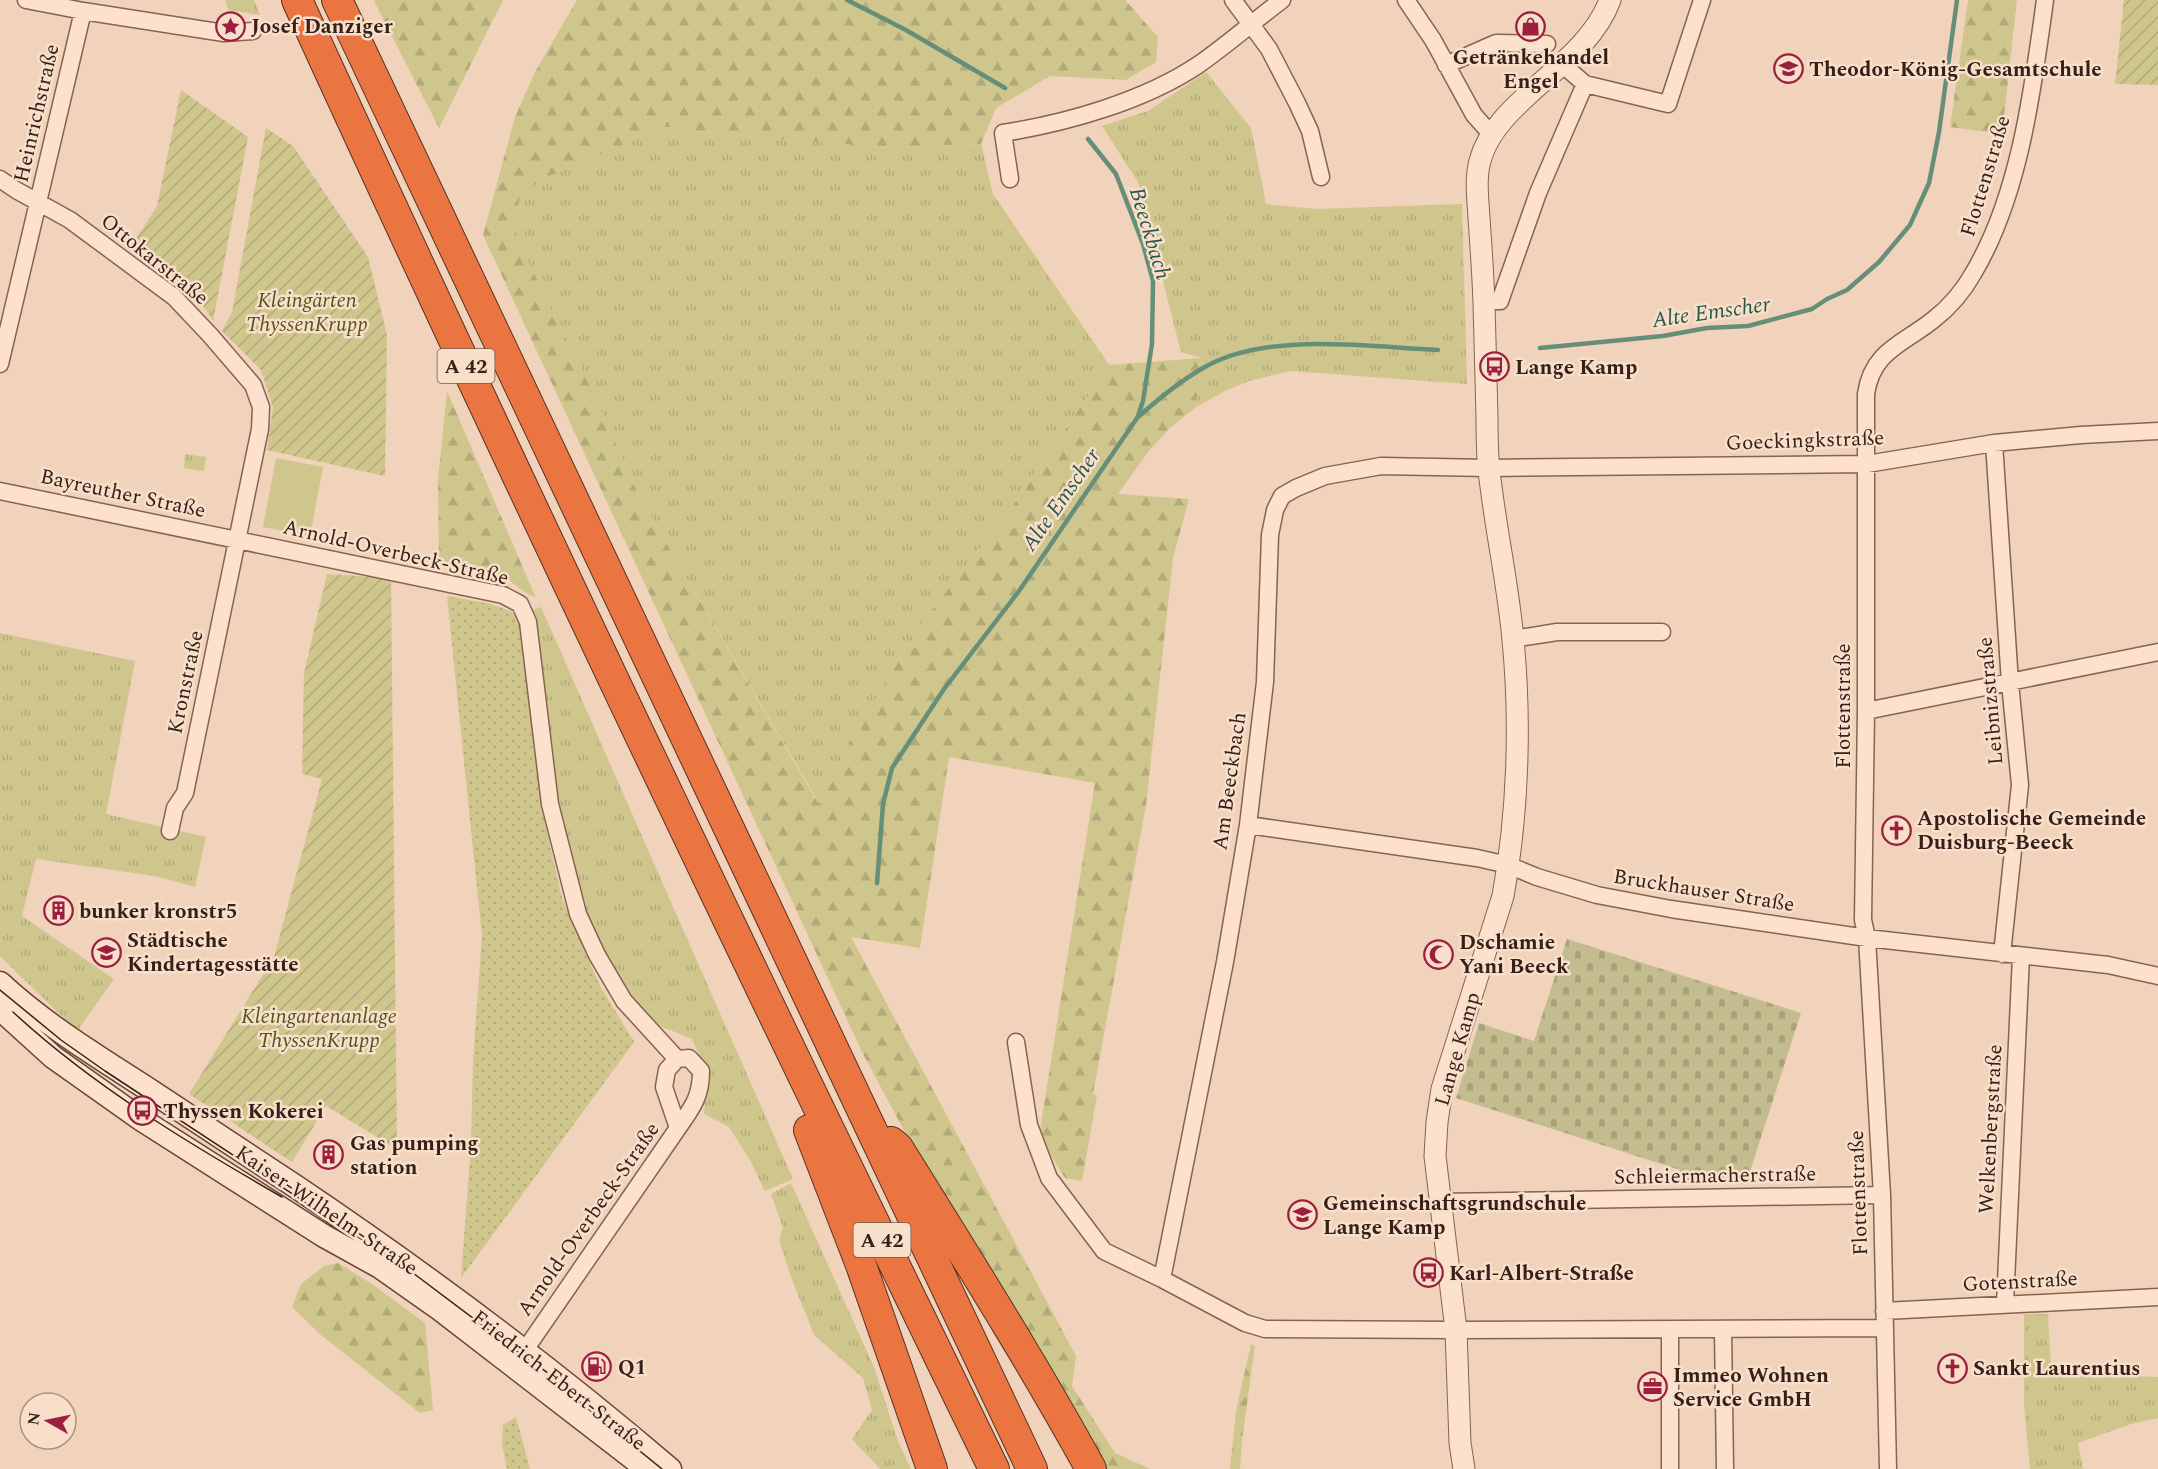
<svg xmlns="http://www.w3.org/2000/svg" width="2158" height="1469" font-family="Spectral,serif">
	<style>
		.grass { fill: url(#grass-dots) }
		.forest { fill: url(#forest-firs) }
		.cemetery { fill: url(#cemetery-stones) }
		.park { fill: url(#park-tufts) }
		.garden { fill: url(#garden-furrows) }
		.pitch { fill: #cfc68d }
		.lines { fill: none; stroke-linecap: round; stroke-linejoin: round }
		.stream { stroke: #668f7a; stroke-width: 4.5 }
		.minor-casing { stroke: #896253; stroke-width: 19 }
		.tertiary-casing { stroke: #896253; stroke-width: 23 }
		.secondary-casing { stroke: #6a4337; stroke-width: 25 }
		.motorway-casing { stroke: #553228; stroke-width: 32 }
		.minor { stroke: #fce2cd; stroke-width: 16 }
		.tertiary { stroke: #fce2cd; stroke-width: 21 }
		.secondary { stroke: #fce2cd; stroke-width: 22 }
		.motorway { stroke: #ea7541; stroke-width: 30 }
		.tram { stroke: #362019; stroke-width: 1.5 }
		.labels { text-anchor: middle; stroke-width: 5; stroke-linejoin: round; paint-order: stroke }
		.shield { fill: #f8dfca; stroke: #70594e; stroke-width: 1.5 }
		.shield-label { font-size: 20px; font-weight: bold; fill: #362019 }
		.poi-label { font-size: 21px; font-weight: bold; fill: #362019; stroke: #f8dfca; text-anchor: start }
		.street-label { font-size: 21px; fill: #362019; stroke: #f8dfca }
		.park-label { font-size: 21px; font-style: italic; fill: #54541e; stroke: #f8dfca }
		.water-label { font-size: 22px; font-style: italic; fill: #275748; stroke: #f8dfca }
	</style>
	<defs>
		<pattern id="grass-dots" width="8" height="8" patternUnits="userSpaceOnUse" patternTransform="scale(1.5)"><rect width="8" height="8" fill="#cfc68d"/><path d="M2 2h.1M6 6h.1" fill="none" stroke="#b2aa79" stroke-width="1.8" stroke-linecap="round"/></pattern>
		<pattern id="forest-firs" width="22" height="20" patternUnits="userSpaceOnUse" patternTransform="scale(1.5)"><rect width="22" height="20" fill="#cfc68d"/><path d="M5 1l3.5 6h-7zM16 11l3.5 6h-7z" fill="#b2aa79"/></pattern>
		<pattern id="cemetery-stones" width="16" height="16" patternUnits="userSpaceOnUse" patternTransform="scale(1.5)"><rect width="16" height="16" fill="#c3bc8e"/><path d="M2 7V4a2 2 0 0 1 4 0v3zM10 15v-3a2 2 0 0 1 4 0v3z" fill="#a8a17a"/></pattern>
		<pattern id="park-tufts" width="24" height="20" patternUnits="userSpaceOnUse" patternTransform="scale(1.5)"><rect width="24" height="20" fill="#cfc68d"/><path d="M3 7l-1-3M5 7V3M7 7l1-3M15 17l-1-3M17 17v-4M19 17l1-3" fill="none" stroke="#b2aa79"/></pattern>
		<pattern id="garden-furrows" width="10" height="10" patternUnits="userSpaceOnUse" patternTransform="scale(1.5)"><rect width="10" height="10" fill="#cfc68d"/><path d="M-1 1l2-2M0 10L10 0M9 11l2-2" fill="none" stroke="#b2aa79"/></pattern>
	</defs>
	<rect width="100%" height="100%" fill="#f1d2ba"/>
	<path class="grass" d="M447 596 491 604 513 612 520 624 529 670 541 805 562 898 600 986 634 1042 461 1278 471 1144 473 1061 482 936Z
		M516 1417 530 1469H507L502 1444 503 1425Z"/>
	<path class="forest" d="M374 0H503L439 128 375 3Z
		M577 0H1125L1158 37 1156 62 1126 80 1050 76 996 108 981 144 890 148 732 135 665 127 594 395 640 498 818 803 858 727 924 620 1011 508 1109 365 1202 358 1196 407 1170 428 1148 452 1118 494 1189 499 1173 558 1146 805 1093 1094 1097 1095 1082 1181 1065 1178 1039 1137 1095 783 949 757 920 948 851 937 1076 1356 1072 1386 1115 1453 1150 1469H1101L941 1199 863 1054 483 235 515 117 535 72Z
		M1968 0H2017L2002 134 1950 127Z
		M447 391 536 598 526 593 506 578 439 561 438 479Z
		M338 1263 372 1284 425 1323 433 1410 420 1413 321 1335 292 1307 301 1284 324 1266Z
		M1251 1344 1255 1346 1242 1440 1240 1469H1230L1236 1411Z"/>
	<path class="cemetery" d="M1567 939 1801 1013 1746 1184H1680V1170L1456 1098 1479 1023 1534 1041Z"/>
	<path class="park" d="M225 0H254L260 15 229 10Z
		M1206 72 1251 128 1266 204 1317 209 1462 204 1467 384 1290 371 1249 381 1225 391 1196 407 1202 358 1181 352 1138 182 1102 126 1148 111Z
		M665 127 732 135 890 148 981 144 993 194 1109 365 1011 508 924 620 858 727 819 803 640 498 594 395 516 237 519 199 540 180Z
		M185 454 206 457 204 471 184 468Z
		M541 607 793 1179 765 1191 750 1160 729 1127 704 1114C707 1078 707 1072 692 1039L653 1023 626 992 589 924 567 853 546 733 532 610Z
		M0 633 135 661 106 814 206 837 195 887 155 876 36 859 22 916 114 979 77 1031 0 956Z
		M791 1183 874 1367 898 1441 911 1469H880L852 1439 872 1410 863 1378 814 1335 791 1277 779 1240 783 1228 771 1194Z
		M2024 1314H2048L2051 1367 2100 1368V1375L2158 1377V1418L2131 1424 2078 1443 2083 1469H2030L2024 1405Z"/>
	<path class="garden" d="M2124 0H2158V85L2115 84Z
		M181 90 248 137 213 321C194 288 162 267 132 245L157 206Z
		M266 128 293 146 368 257 387 335 385 476 267 450 273 407 261 370 222 331 232 312Z
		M327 574 391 578 397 1149 326 1106 292 1162 189 1094 274 957 322 779 302 774 304 673Z"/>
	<path class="pitch" d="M276 458 323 467 310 536 263 527Z"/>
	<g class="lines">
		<path class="stream" d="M847 0 906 30 1005 88
			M1088 139 1116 174 1143 244 1153 281 1152 344 1143 401 1138 416
			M1540 348 1663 336 1707 328 1748 326 1812 309 1827 299 1847 290 1879 262 1910 225 1929 183 1939 132 1957 0
			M877 883 883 804 892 768 944 689 1019 591 1137 418C1157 400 1179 382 1203 368 1266 331 1367 347 1438 350"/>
		<defs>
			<path id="minor" d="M26 0 83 11 224 33 253 31
				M1233 0 1269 49 1297 103 1310 131 1321 177
				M1406 0 1433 40 1474 115 1491 134
				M1446 65 1496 43 1547 44
				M1585 84 1668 104 1702 0
				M0 179 16 190 70 220 174 297 210 335 253 385 261 407 260 429 185 793 175 808 170 831
				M1010 179 1003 133C1067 123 1144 101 1198 65 1227 45 1254 21 1282 0
				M1484 301H1500L1538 193 1585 84 1563 65
				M0 364 83 11
				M1994 443 2010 683 2020 785 2002 954
				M0 491 503 595 520 604 528 622 550 804 578 914 597 955 624 1001 677 1059
				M1513 639 1557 632H1662
				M1866 711 2158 652
				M1248 825 1477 858 1508 865 1537 877 1597 895 1671 909 1867 938 2108 965 2158 976
				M1016 1042 1029 1125 1049 1178 1104 1251 1162 1279 1245 1323 1265 1329 1456 1330 1884 1328
				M1440 1202 1882 1195
				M1162 1279 1225 962 1248 825 1265 682 1270 535 1275 510 1282 496 1296 488 1325 476 1381 466 1488 468 1867 464 1994 443 2081 435 2158 431
				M2005 1304 2021 956
				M1884 1311 2158 1297
				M1670 1330V1469
				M1723 1330 1725 1469
				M518 1360 525 1350 678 1128C692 1108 701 1097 701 1071L689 1058 677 1059 667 1070 664 1087 678 1128
				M1888 1469 1882 1195 1867 938 1863 920 1866 711V394C1872 351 1903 344 1933 320 1950 307 1964 290 1974 272 2020 194 2033 88 2045 0"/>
			<path id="tertiary" d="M1464 1469 1460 1443 1456 1330 1435 1156 1437 1122 1442 1089 1503 896C1518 814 1521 722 1513 640 1508 583 1495 527 1489 470 1487 453 1487 435 1487 417 1486 379 1485 341 1484 303 1483 275 1481 246 1479 218 1478 199 1475 179 1480 161 1495 100 1586 66 1610 0"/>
			<path id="secondary" d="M0 983C45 1025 100 1058 151 1091 200 1123 249 1156 298 1188 427 1275 552 1368 670 1469
				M0 1009 53 1057 142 1120 324 1236 380 1267 441 1310 643 1466"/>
			<path id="motorway" d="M297 0C522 493 756 982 994 1469
				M337 0 1032 1469
				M809 1130 861 1265 932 1469
				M891 1142 898 1148C964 1254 1031 1360 1091 1469"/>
		</defs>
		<use href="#minor" class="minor-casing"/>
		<use href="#tertiary" class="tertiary-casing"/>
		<use href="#secondary" class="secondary-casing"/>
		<use href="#motorway" class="motorway-casing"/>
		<use href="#minor" class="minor"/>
		<use href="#tertiary" class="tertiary"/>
		<use href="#secondary" class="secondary"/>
		<use href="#motorway" class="motorway"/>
		<path class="tram" d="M0 990 61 1040 105 1071 413 1273 522 1355 662 1469
			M13 1012C93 1086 188 1143 282 1197"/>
	</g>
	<defs>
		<symbol id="sight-ring" viewBox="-11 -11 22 22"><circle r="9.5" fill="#f8dfca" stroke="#9c1f3f" stroke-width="1.5"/><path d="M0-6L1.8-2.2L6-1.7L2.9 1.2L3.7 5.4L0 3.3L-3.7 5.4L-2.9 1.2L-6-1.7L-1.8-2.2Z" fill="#9c1f3f"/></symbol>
		<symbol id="shop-ring" viewBox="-11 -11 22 22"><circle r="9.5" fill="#f8dfca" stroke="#9c1f3f" stroke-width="1.5"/><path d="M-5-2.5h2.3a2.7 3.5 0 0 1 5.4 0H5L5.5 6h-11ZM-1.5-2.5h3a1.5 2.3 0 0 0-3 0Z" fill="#9c1f3f"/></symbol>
		<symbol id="school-ring" viewBox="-11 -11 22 22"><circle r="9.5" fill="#f8dfca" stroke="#9c1f3f" stroke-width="1.5"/><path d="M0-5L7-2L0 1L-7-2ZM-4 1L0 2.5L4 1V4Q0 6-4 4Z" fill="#9c1f3f"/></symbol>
		<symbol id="bus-ring" viewBox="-11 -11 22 22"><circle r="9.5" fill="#f8dfca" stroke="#9c1f3f" stroke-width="1.5"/><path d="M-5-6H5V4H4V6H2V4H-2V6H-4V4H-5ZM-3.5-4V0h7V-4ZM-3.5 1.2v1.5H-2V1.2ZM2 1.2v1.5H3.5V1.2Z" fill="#9c1f3f"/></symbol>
		<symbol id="church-ring" viewBox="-11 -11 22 22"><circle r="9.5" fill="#f8dfca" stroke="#9c1f3f" stroke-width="1.5"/><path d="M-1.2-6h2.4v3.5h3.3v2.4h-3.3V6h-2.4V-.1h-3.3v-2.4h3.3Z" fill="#9c1f3f"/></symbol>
		<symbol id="building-ring" viewBox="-11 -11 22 22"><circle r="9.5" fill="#f8dfca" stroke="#9c1f3f" stroke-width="1.5"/><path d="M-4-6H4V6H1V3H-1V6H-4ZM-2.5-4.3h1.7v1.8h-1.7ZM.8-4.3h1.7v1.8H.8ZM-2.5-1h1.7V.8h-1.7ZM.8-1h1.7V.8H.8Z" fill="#9c1f3f"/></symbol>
		<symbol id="mosque-ring" viewBox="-11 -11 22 22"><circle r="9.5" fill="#f8dfca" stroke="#9c1f3f" stroke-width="1.5"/><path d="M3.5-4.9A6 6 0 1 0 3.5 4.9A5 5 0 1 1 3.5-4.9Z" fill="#9c1f3f"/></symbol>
		<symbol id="fuel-ring" viewBox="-11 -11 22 22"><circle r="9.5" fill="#f8dfca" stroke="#9c1f3f" stroke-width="1.5"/><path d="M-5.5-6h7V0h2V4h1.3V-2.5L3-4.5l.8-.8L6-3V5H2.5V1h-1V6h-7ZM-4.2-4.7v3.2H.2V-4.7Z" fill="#9c1f3f"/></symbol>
		<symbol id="office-ring" viewBox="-11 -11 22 22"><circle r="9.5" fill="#f8dfca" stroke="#9c1f3f" stroke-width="1.5"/><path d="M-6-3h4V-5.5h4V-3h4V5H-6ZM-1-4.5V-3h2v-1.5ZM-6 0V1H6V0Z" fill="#9c1f3f"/></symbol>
	</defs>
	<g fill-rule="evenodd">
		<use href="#sight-ring" x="214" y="10" width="33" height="33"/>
		<use href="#shop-ring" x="1514" y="10" width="33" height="33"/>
		<use href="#school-ring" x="1772" y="52" width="33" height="33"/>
		<use href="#bus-ring" x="1478" y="350" width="33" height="33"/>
		<use href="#church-ring" x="1880" y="814" width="33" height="33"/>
		<use href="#building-ring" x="42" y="894" width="33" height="33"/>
		<use href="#school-ring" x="90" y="936" width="33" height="33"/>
		<use href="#mosque-ring" x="1422" y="938" width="33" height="33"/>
		<use href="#bus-ring" x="126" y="1094" width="33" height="33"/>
		<use href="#building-ring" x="312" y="1138" width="33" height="33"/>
		<use href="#school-ring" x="1286" y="1198" width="33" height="33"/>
		<use href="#bus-ring" x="1412" y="1256" width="33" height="33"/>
		<use href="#fuel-ring" x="580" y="1350" width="33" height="33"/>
		<use href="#church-ring" x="1936" y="1352" width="33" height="33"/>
		<use href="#office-ring" x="1636" y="1370" width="33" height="33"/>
	</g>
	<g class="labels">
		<g class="shield">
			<rect x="437.5" y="349" width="57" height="34" rx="4.5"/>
			<rect x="853.5" y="1223" width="57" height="34" rx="4.5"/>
		</g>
		<g class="shield-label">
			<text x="466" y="373">A 42</text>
			<text x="882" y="1247">A 42</text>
		</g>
		<g class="poi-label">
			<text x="251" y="33">Josef Danziger</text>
			<text x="1531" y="64" text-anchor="middle">Getränkehandel<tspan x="1531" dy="24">Engel</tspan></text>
			<text x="1809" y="76">Theodor-König-Gesamtschule</text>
			<text x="1515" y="374">Lange Kamp</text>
			<text x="1917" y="825">Apostolische Gemeinde<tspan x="1917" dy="24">Duisburg-Beeck</tspan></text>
			<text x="79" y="918">bunker kronstr5</text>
			<text x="127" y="947">Städtische<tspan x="127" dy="24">Kindertagesstätte</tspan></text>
			<text x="1459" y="949">Dschamie<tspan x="1459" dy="24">Yani Beeck</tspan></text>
			<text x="163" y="1118">Thyssen Kokerei</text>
			<text x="350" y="1150">Gas pumping<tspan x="350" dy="24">station</tspan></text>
			<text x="1323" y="1210">Gemeinschaftsgrundschule<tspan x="1323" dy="24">Lange Kamp</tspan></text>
			<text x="1449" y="1280">Karl-Albert-Straße</text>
			<text x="618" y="1374">Q1</text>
			<text x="1973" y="1375">Sankt Laurentius</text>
			<text x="1673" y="1382">Immeo Wohnen<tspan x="1673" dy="24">Service GmbH</tspan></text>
		</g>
		<g class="street-label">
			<text transform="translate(36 113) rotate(-77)" y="7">Heinrichstraße</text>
			<text transform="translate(1985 176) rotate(-73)" y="7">Flottenstraße</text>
			<text transform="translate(155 259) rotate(39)" y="7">Ottokarstraße</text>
			<text transform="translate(1805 440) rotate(-2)" y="7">Goeckingkstraße</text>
			<text transform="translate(123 493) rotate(12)" y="7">Bayreuther Straße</text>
			<text transform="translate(396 552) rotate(13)" y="7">Arnold-Overbeck-Straße</text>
			<text transform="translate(185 682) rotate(-78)" y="7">Kronstraße</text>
			<text transform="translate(1990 701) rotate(-95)" y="7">Leibnizstraße</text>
			<text transform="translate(1843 706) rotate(-90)" y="7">Flottenstraße</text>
			<text transform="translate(1229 781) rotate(-82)" y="7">Am Beeckbach</text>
			<text transform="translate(1704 890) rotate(9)" y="7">Bruckhauser Straße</text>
			<text transform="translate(1457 1049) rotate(-74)" y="7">Lange Kamp</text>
			<text transform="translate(1990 1129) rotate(-87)" y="7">Welkenbergstraße</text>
			<text transform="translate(1715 1175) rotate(-1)" y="7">Schleiermacherstraße</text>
			<text transform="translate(1858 1193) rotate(-92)" y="7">Flottenstraße</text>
			<text transform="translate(327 1210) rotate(34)" y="7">Kaiser-Wilhelm-Straße</text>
			<text transform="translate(588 1219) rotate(-55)" y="7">Arnold-Overbeck-Straße</text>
			<text transform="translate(2020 1281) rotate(-3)" y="7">Gotenstraße</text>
			<text transform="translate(559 1380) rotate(38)" y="7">Friedrich-Ebert-Straße</text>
		</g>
		<g class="park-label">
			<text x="307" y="307">Kleingärten<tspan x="307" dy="24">ThyssenKrupp</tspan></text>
			<text x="319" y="1023">Kleingartenanlage<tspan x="319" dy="24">ThyssenKrupp</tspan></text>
		</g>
		<g class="water-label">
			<text transform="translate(1151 233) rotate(73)" y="8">Beeckbach</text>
			<text transform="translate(1711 311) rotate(-8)" y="8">Alte Emscher</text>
			<text transform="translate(1060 499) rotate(-55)" y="8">Alte Emscher</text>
		</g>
	</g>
	<g transform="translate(48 1421) rotate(279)"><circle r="28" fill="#f8dfca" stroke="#aa9383" stroke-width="1.5"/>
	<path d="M0-4.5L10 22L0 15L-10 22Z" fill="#9c1f3f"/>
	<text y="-9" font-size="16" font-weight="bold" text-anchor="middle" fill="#362019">N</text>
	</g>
</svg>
